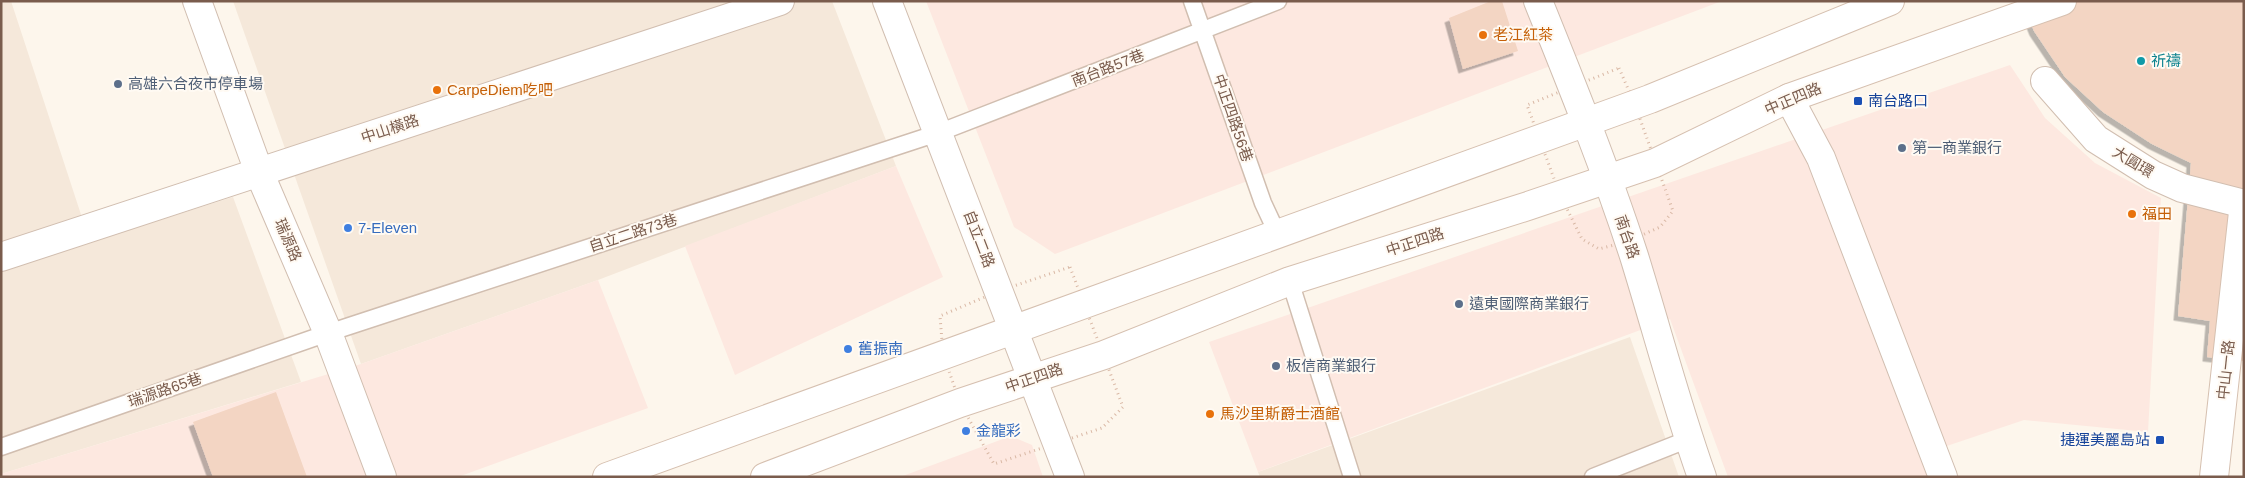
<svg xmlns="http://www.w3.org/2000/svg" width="2245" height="478" font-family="Helvetica,'Noto Sans TC',sans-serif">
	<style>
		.residential { fill: #f5e8da }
		.commercial { fill: #fde8e0 }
		.building { fill: #f3d5c3; filter: url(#shadow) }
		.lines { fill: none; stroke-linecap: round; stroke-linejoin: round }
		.lane-casing { stroke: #d1beb0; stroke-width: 19 }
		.street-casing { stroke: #d1beb0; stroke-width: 30 }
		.secondary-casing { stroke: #d6c0b0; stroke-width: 30 }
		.path { stroke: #d9b8a5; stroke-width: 3; stroke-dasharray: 1 4; stroke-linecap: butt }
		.lane { stroke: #fff; stroke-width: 16 }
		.street { stroke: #fff; stroke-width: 28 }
		.secondary { stroke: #fff; stroke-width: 28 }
		.food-dot { fill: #e8710a; stroke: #fffaf3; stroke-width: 2 }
		.culture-dot { fill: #0f9aa8; stroke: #fffaf3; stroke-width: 2 }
		.service-dot { fill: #5c6f8a; stroke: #fffaf3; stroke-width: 2 }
		.transit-dot { fill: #1a4fb4; stroke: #fffaf3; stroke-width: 2 }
		.shop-dot { fill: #3f7fe0; stroke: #fffaf3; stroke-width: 2 }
		.labels { text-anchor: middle; stroke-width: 4; stroke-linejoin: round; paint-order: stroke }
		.food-label { font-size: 15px; fill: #c56008; stroke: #fffaf3; text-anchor: start }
		.culture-label { font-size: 15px; fill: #0d838f; stroke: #fffaf3; text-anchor: start }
		.street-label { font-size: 15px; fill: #7a5c4d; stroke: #fffaf3 }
		.service-label { font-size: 15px; fill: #4e5e75; stroke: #fffaf3; text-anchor: start }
		.transit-label { font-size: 15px; fill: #164399; stroke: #fffaf3; text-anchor: start }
		.shop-label { font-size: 15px; fill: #366cbe; stroke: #fffaf3; text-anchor: start }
	</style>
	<defs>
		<filter id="shadow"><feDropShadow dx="-4.5" dy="4.5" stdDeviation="0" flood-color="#0004"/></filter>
	</defs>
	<rect width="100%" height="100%" fill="#fdf6ec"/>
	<path class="residential" d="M1 1H11L90 242 233 197 301 382 1 474Z
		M233 1H832L896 166 598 280 361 364Z
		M1630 337 1679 477H1260L1258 472Z"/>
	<path class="commercial" d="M926 1H1722L1055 254 1014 227Z
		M2010 65 2045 118 2095 163 2161 198 2148 432 2024 420 1929 452 1939 477H1728L1670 319 1258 472 1209 342Z
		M896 166 943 277 735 375 685 246Z
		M598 280 648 408 458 477H1V474L361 364Z
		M1011 436 1032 445 1043 477H900Z"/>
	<path class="building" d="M1491 1H1502L1518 51 1463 69 1449 18Z
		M2022 1H2244V361L2207 357 2210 321 2178 316 2191 163 2152 144 2103 112 2065 77 2034 31Z
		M276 392 307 477H213L193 422Z"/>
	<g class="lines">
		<defs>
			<path id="lane" d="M1192 1 1263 203 1277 233
				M1290 281 1352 477
				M1 447 328 333 938 133 1278 1
				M1593 477 1689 439"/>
			<path id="street" d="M197 1 259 172 328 333 382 477
				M887 1 1070 477
				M1538 1C1572 85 1606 170 1634 256 1657 330 1676 404 1702 477
				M2045 81 2096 139 2153 175 2182 188 2244 204
				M1789 98 1821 158 1943 477
				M1 257 780 1"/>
			<path id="secondary" d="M607 477 1650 99 1890 1
				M765 477 960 403 1104 355 1290 281 1528 206 1655 163 1789 98 2062 1
				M2214 477 2244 203"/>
		</defs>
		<use href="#lane" class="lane-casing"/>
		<use href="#street" class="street-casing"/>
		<use href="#secondary" class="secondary-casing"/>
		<path class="path" d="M1619 68 1635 105 1673 211 1660 227 1629 241 1599 249 1582 239 1560 195 1527 105Z
			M1070 267 1123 407 1102 428 994 464 960 403 943 354 940 316 999 291Z"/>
		<use href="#lane" class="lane"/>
		<use href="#street" class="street"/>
		<use href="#secondary" class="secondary"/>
	</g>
	<g class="food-dot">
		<circle cx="1483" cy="35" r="5"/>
		<circle cx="437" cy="90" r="5"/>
		<circle cx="2132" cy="214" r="5"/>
		<circle cx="1210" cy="414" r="5"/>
	</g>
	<circle class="culture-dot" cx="2141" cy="61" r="5"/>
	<g class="service-dot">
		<circle cx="118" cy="84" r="5"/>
		<circle cx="1902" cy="148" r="5"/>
		<circle cx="1459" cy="304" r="5"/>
		<circle cx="1276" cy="366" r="5"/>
	</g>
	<g class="transit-dot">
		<rect x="1853" y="96" width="10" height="10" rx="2.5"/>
		<rect x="2155" y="435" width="10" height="10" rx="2.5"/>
	</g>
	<g class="shop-dot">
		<circle cx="348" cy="228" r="5"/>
		<circle cx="848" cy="349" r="5"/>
		<circle cx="966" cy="431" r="5"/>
	</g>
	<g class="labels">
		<g class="food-label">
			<text x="1493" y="40">老江紅茶</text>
			<text x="447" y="95">CarpeDiem吃吧</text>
			<text x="2142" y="219">福田</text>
			<text x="1220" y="419">馬沙里斯爵士酒館</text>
		</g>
		<g class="culture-label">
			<text x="2151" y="66">祈禱</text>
		</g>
		<g class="street-label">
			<text transform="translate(1108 68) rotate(-21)" y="5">南台路57巷</text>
			<text transform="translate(1793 99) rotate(-23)" y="5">中正四路</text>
			<text transform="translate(1233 118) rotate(71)" y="5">中正四路56巷</text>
			<text transform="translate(390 129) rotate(-18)" y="5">中山橫路</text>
			<text transform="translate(2133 162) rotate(31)" y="5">大圓環</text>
			<text transform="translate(633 233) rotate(-18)" y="5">自立二路73巷</text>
			<text transform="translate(1627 237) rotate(71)" y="5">南台路</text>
			<text transform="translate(979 239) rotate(69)" y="5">自立二路</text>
			<text transform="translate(288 240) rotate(67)" y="5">瑞源路</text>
			<text transform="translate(1415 242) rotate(-18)" y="5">中正四路</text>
			<text transform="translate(2226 370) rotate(-84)" y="5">中山一路</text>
			<text transform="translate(1034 378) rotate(-19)" y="5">中正四路</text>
			<text transform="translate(165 390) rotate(-19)" y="5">瑞源路65巷</text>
		</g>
		<g class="service-label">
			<text x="128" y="89">高雄六合夜市停車場</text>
			<text x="1912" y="153">第一商業銀行</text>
			<text x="1469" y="309">遠東國際商業銀行</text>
			<text x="1286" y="371">板信商業銀行</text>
		</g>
		<g class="transit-label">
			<text x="1868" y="106">南台路口</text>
			<text x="2150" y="445" text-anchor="end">捷運美麗島站</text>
		</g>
		<g class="shop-label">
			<text x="358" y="233">7-Eleven</text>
			<text x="858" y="354">舊振南</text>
			<text x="976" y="436">金龍彩</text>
		</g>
	</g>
	<rect width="2245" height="478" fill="none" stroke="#7a5c4d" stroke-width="5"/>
</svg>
